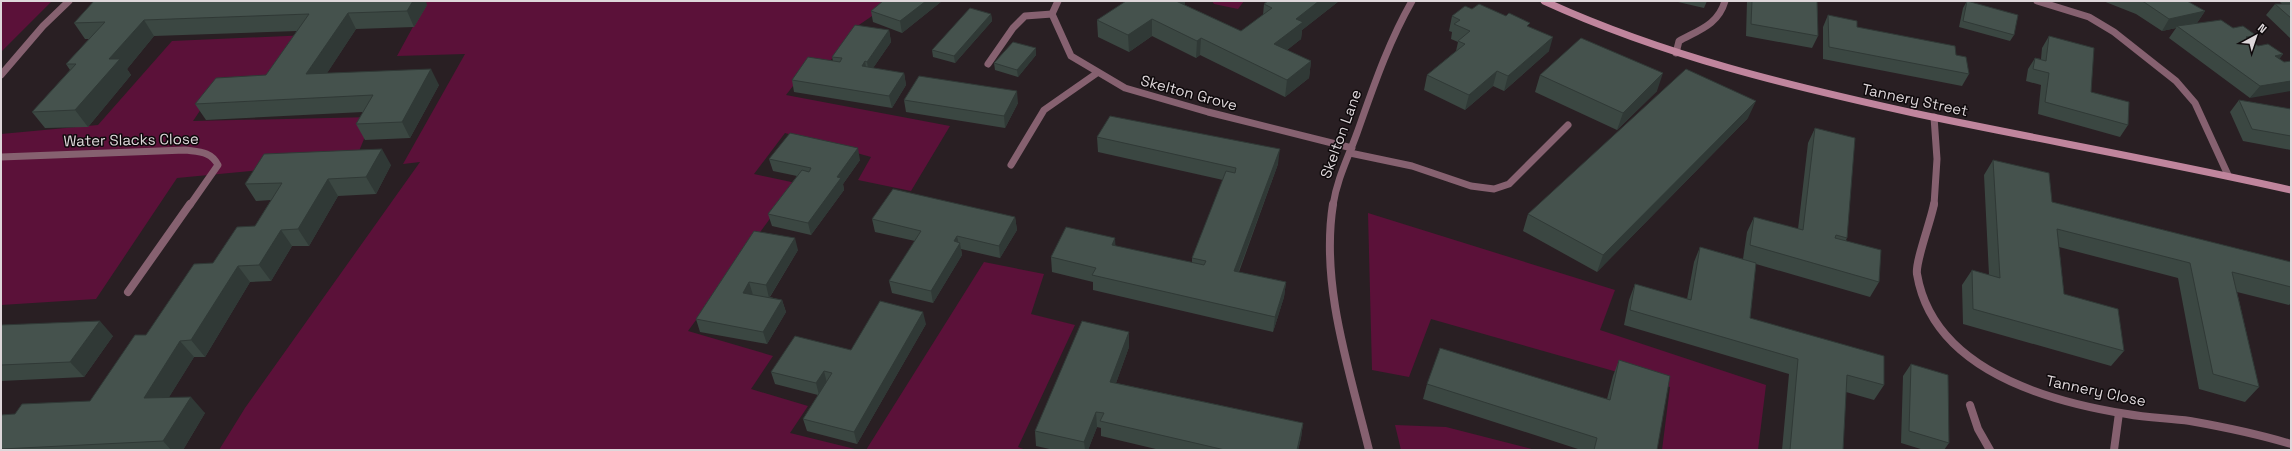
<svg xmlns="http://www.w3.org/2000/svg" width="2292" height="451" font-family="'Space Grotesk',sans-serif">
	<style>
		.green { fill: #5b1139 }
		.lines { fill: none; stroke-linecap: round; stroke-linejoin: round }
		.service-far1 { stroke: #866170; stroke-width: 7 }
		.service { stroke: #866170; stroke-width: 8 }
		.minor-far1 { stroke: #866170; stroke-width: 7 }
		.minor { stroke: #866170; stroke-width: 8 }
		.secondary { stroke: #c0859d; stroke-width: 7 }
		.wall { fill: #3b4742 }
		.shaded-wall { fill: #303936 }
		.building { fill: #45524d; stroke: #303936 }
		.labels { text-anchor: middle; stroke-width: 3; stroke-linejoin: round; paint-order: stroke }
		.street-label { font-size: 15px; fill: #ded7da; stroke: #0f0a0c }
	</style>
	<rect width="100%" height="100%" fill="#291f23"/>
	<path class="green" d="M1 1H52L1 52Z
		M427 1H894L853 29 828 64H810L786 95 950 126 911 191 858 180 871 157 785 133 754 174 796 183 688 331 773 356 751 389 808 406 790 433 859 450H219L245 408 420 162 403 164 465 54 397 56Z
		M1212 1H1244L1238 9 1214 4Z
		M309 35 273 82 218 84 193 121 373 117 355 161 177 178 96 299 1 305V134L98 125 172 41Z
		M1368 213 1615 290 1600 330 1766 385 1758 450H1662L1670 387 1431 319 1409 377 1372 370Z
		M984 262 1044 274 1031 314 1075 325 1018 447 1026 450H866Z
		M1395 425 1446 427 1536 450H1401Z"/>
	<g class="lines">
		<path class="service-far1" d="M1676 53 1679 41C1699 30 1718 25 1725 1
			M988 64 1013 28 1025 16 1052 14
			M1350 153 1412 166 1471 186 1494 189 1509 184 1568 125"/>
		<path class="service" d="M1970 405 1978 429 1990 450
			M2114 450 2119 413"/>
		<path class="minor-far1" d="M1058 1 1052 14 1071 56 1125 88 1208 112 1352 148
			M2037 1 2089 17 2114 32 2176 81 2195 103 2228 175
			M1 75 43 26 69 1
			M1 157 185 150C199 152 211 151 218 165L190 205
			M1011 165 1044 110 1097 73
			M1333 205C1337 179 1348 158 1357 133 1373 88 1388 43 1412 1
			M1934 205 1937 159 1934 117"/>
		<path class="minor" d="M1333 204C1320 286 1350 372 1369 450
			M1934 204C1931 221 1915 262 1917 274 1933 369 2046 401 2127 414 2148 418 2169 418 2190 421 2224 427 2258 434 2291 444
			M128 292 190 204"/>
		<path class="secondary" d="M1544 1C1664 56 1790 86 1918 114 2042 140 2167 162 2291 190"/>
	</g>
	<path class="wall" d="M883 1H942L902 33 873 22 871 11Z
		M1268 1H1339L1302 30 1301 39 1287 50 1311 61 1309 78 1285 97 1200 55 1196 58 1152 36 1129 52 1098 37 1097 20 1185 5 1241 31 1263 15 1264 4Z
		M1678 1H1707L1704 8 1678 2Z
		M1747 1H1817L1818 36 1812 48 1746 36Z
		M1967 1 2014 35 2010 41 1959 27 1963 8Z
		M2103 1H2187L2205 11 2197 23 2252 42 2258 46 2283 54 2279 59 2284 62 2250 98 2169 38 2176 28 2162 31 2136 14Z
		M2279 1H2291V39L2266 15 2275 4H2282Z
		M427 5 414 27 356 29 327 73 439 85 410 138 365 140 356 124 363 112 206 120 195 104 266 75 297 31 154 36 127 69 131 75 88 127 45 128 32 112 70 70 66 64 89 39H85L74 23Z
		M1472 9 1529 27 1549 51 1504 91 1493 86 1465 110 1424 90 1427 75 1456 51 1458 42 1451 39 1452 32 1449 31 1452 16Z
		M991 14 992 21 955 63 933 57 932 50Z
		M1828 15 1857 27 1956 55 1969 74 1962 86 1823 59V27Z
		M889 30 891 42 873 68 904 73 906 85 892 108 794 92 792 80 833 61 832 57Z
		M2049 36 2091 92 2128 125 2120 137 2038 114 2041 85 2026 81 2028 69 2035 58 2041 59 2042 48Z
		M1036 48V55L1018 77 995 70 994 63Z
		M1540 75 1657 91 1617 130 1535 92Z
		M904 100 1018 103 1005 128 906 112Z
		M2239 100 2291 109V150L2243 141 2230 112Z
		M1748 118 1597 272 1523 231 1528 214Z
		M1815 128 1847 238 1846 240 1879 282 1870 297 1756 264 1750 318 1884 385 1874 400 1846 392 1843 450H1782L1789 374 1624 325 1629 300 1635 284 1687 299 1694 262 1700 247 1743 259 1747 232 1754 217 1798 229 1808 143Z
		M1097 137 1278 164 1239 272 1286 282 1284 297 1273 332 1093 290V282L1052 272 1051 257 1115 238V246L1192 263V258L1223 180 1098 152Z
		M769 159 860 160 843 184 844 190 811 235 772 226 768 214 797 176 773 171Z
		M1993 160 2052 202 2291 262V303L2289 305 2237 292 2259 387 2245 402 2199 389 2178 278 2059 247 2064 294 2124 351 2111 366 1963 324 1962 285 1972 270 1989 275 1984 175Z
		M391 165 376 194 338 196 309 246H292L271 281 250 282 205 357H194L169 397 205 413 183 450H1V415L15 414 90 401 146 335 213 263 255 226 271 200 256 201 245 184Z
		M1015 217 1017 230 1000 258 961 249 962 255 933 303 892 293 889 281 915 241 875 232 872 219Z
		M754 231 798 250 770 297 782 300 786 312 767 344 700 332 696 319Z
		M926 324 857 444 807 431 803 419 818 395 775 384 771 372 851 350Z
		M1 325 113 336 84 377 1 381Z
		M1129 347 1116 383 1303 423 1301 438 1298 450H1160L1101 436V428L1097 427 1088 450H1054L1036 446 1035 431Z
		M1619 360 1657 450H1581L1423 399 1427 384 1607 399 1613 376Z
		M1911 364 1949 443 1944 450H1924L1901 443 1903 376Z"/>
	<path class="shaded-wall" d="M413 1H426L427 5 414 27 407 11Z
		M926 1H942L902 33 900 21Z
		M1175 1H1185V11Z
		M1319 1H1339L1302 30 1301 39 1273 61 1274 44 1296 19Z
		M2205 11 2197 23 2177 26 2176 28 2162 31 2169 19Z
		M348 13 356 29 316 90 306 74Z
		M991 14 992 21 955 63 954 56Z
		M1152 19V36L1129 52 1128 35Z
		M144 20 154 36 127 69 131 75 88 127 75 110 109 59Z
		M889 30 891 42 869 74 867 62Z
		M2257 36 2248 47 2246 37Z
		M1553 37 1549 51 1504 91 1508 76Z
		M1201 38 1200 55 1196 58 1197 41Z
		M1036 48V55L1018 77 1017 70Z
		M2283 54 2274 66 2275 56Z
		M865 61 867 73 862 66Z
		M1311 61 1309 78 1285 97 1287 80Z
		M431 69 439 85 410 138 402 122Z
		M1497 71 1493 86 1465 110 1469 95Z
		M904 73 906 85 892 108 889 96Z
		M1663 73 1657 91 1617 130 1623 113Z
		M2291 81V91L2250 98 2260 86Z
		M1017 91 1018 103 1005 128 1004 116Z
		M1756 101 1748 118 1597 272 1603 255Z
		M858 148 860 160 843 184 844 190 811 235 808 223 837 177Z
		M382 149 391 165 376 194 366 177Z
		M1280 149 1278 164 1233 286 1234 271Z
		M328 179 338 196 309 246 298 229Z
		M1015 217 1017 230 1000 258 999 246Z
		M281 230 292 246 271 281 259 265Z
		M957 236 959 245 960 243 962 255 933 303 931 291 954 241Z
		M795 238 798 250 769 298 766 285Z
		M1115 238 1116 253 1112 245Z
		M238 266 250 282 205 357 191 340Z
		M749 282 753 295 743 293Z
		M1286 282 1284 297 1273 332 1275 317Z
		M782 300 786 312 767 344 763 332Z
		M923 312 926 324 857 444 854 432Z
		M100 321 113 336 84 377 70 362Z
		M1129 332V347L1111 397 1110 382Z
		M180 341 194 357 158 415 144 398Z
		M824 371 827 383 819 395 816 383Z
		M191 397 205 413 183 450H171L163 441Z
		M1096 412 1097 427 1088 450H1085L1084 442Z
		M1303 423 1301 438 1298 450H1297Z"/>
	<path class="building" d="M94 1H413L407 11 348 13 306 74 431 69 402 122 356 124 373 95 195 104 216 78 266 75 309 14 144 20 109 59H120L75 110 32 112 76 64H66L105 22 74 23Z
		M883 1H926L900 21 871 11Z
		M1126 1H1176L1241 31 1272 8 1264 4 1268 1H1319L1296 19 1303 22 1274 44 1311 61 1287 80 1201 38 1197 41 1152 19 1128 35 1097 20Z
		M1752 1H1817L1818 36 1751 24Z
		M1967 1 2018 15 2014 35 1963 21Z
		M2141 1H2187L2205 11 2169 19 2144 2Z
		M1479 4 1506 16 1509 13 1530 23 1527 26 1553 37 1508 76 1497 71 1469 95 1427 75 1465 44 1458 41 1470 31 1454 24 1460 20 1452 16 1465 6 1472 9Z
		M2275 4H2291V18Z
		M970 8 991 14 954 56 932 50Z
		M1828 15 1857 21V27L1955 46 1956 55 1966 57 1969 74 1829 47Z
		M2221 20 2233 28 2243 26 2257 36 2246 37 2258 46 2268 44 2283 54 2275 56 2284 62 2291 61V81L2260 86 2177 26Z
		M855 25 889 30 867 62 865 61 862 66 904 73 889 96 792 80 808 57 840 62 842 58 832 57Z
		M2049 36 2094 48 2091 92 2129 102 2128 125 2045 102 2049 73 2033 69 2035 58 2046 61Z
		M1581 38 1663 73 1623 113 1540 75Z
		M1013 42 1036 48 1017 70 994 63Z
		M1686 69 1756 101 1603 255 1528 214Z
		M919 76 1017 91 1004 116 904 100Z
		M2239 100 2291 109V136L2252 129Z
		M1110 116 1280 149 1234 271 1286 282 1275 317 1092 275 1096 268 1051 257 1066 227 1115 238 1112 245 1204 265 1206 261 1192 258 1226 171 1235 173 1236 168 1097 137Z
		M1815 128 1855 138 1847 238 1836 235 1835 238 1881 250 1879 282 1750 245 1754 217 1803 230Z
		M790 133 858 148 837 177 841 178 808 223 768 214 802 170 809 172 811 168 769 159Z
		M382 149 366 177 328 179 298 229 281 230 259 265 238 266 191 340 180 341 144 398 191 397 163 441 1 449V415L15 414 22 404 90 401 135 335H146L194 264 213 263 237 227 255 226 282 183 245 184 264 154Z
		M1993 160 2049 173 2052 202 2291 262V287L2232 272 2259 387 2213 374 2190 263 2057 229 2064 294 2118 309 2124 351 1973 309 1972 270 2000 278Z
		M893 189 1015 217 999 246 957 236 954 241 960 243 931 291 889 281 921 231 872 219Z
		M754 231 795 238 766 285 749 282 743 293 782 300 763 332 696 319Z
		M1700 247 1756 263 1750 318 1884 356V385L1847 375 1843 450H1790L1798 359 1630 310 1635 284 1691 300Z
		M880 301 923 312 854 432 803 419 832 373 824 371 816 383 771 372 795 336 851 350Z
		M100 321 70 362 1 365V325Z
		M1082 321 1129 332 1110 382 1303 423 1297 450H1225L1100 421 1104 413 1096 412 1084 442 1035 431Z
		M1440 348 1610 400 1619 360 1670 376 1657 450H1594L1597 438 1427 384Z
		M1911 364 1948 375 1949 443 1909 431Z"/>
	<g class="labels">
		<g class="street-label">
			<text transform="translate(1189 93) rotate(15)" y="5">Skelton Grove</text>
			<text transform="translate(1915 100) rotate(12)" y="5">Tannery Street</text>
			<text transform="translate(1341 134) rotate(-70)" y="5">Skelton Lane</text>
			<text transform="translate(131 140) rotate(-1)" y="5">Water Slacks Close</text>
			<text transform="translate(2096 391) rotate(12)" y="5">Tannery Close</text>
		</g>
	</g>
	<rect width="2292" height="451" fill="none" stroke="#ded7da" stroke-width="4"/>
	<g transform="translate(2256 36) rotate(40)" stroke="#0f0a0c" stroke-width="3" paint-order="stroke">
	<path d="M0-3L7 15L0 10L-7 15Z" fill="#ded7da"/>
	<text y="-6" font-size="11" font-weight="bold" text-anchor="middle" fill="#ded7da">N</text>
	</g>
</svg>
